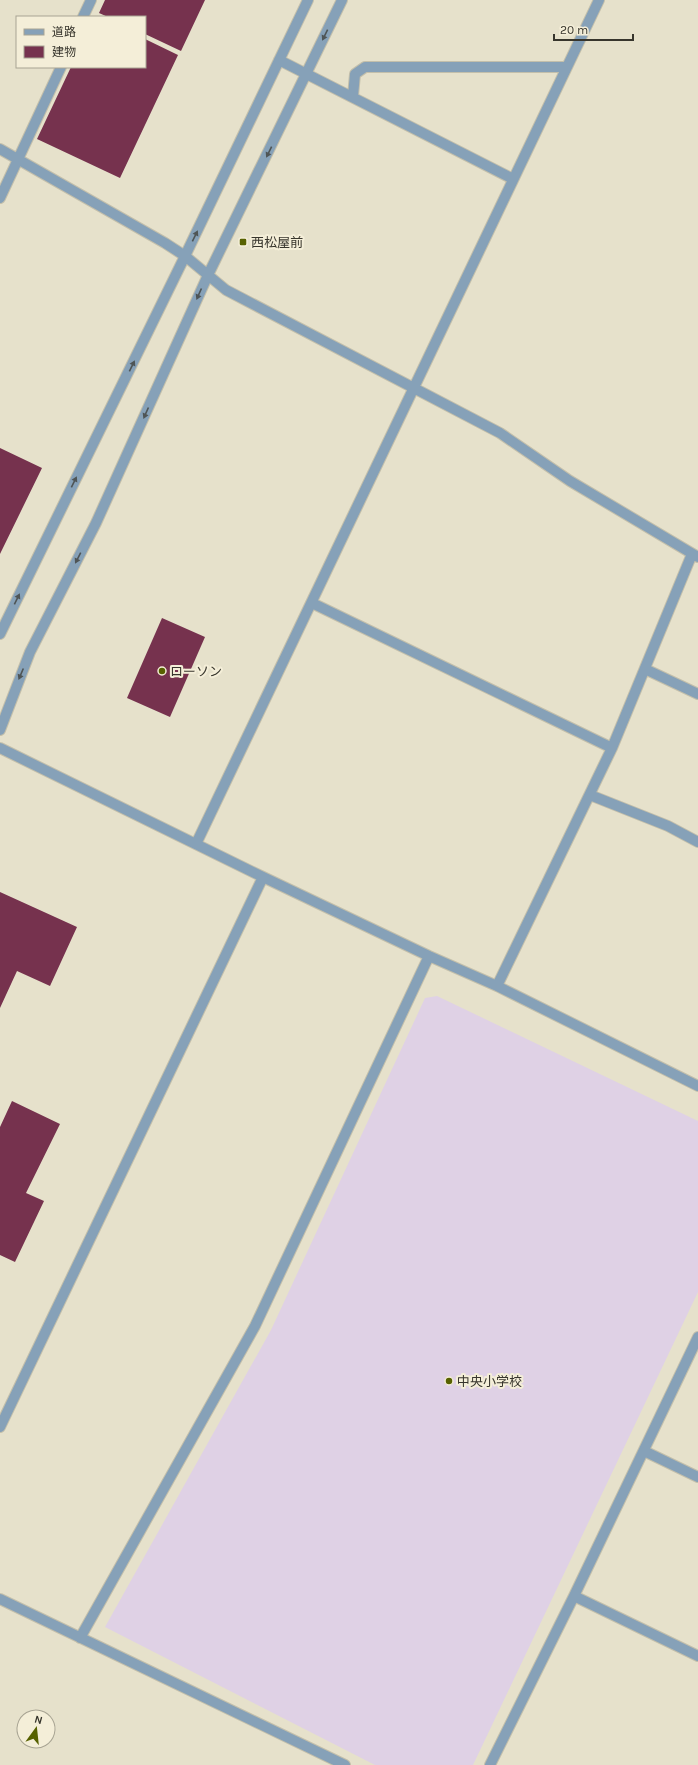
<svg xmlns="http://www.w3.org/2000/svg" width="698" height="1765" font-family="Karla,'Noto Sans JP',sans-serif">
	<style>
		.education { fill: #dfd1e5 }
		.building { fill: #76324e }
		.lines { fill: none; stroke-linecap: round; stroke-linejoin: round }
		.minor-casing { stroke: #c3bfab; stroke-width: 12 }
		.minor { stroke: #86a1b8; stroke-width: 10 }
		.oneway { fill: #4f5556 }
		.poi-dot { fill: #576100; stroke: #f4eed8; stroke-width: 1.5 }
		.labels { text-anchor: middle; stroke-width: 4; stroke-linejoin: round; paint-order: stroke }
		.poi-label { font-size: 13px; fill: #37352c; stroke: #f4eed8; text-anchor: start }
	</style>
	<rect width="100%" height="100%" fill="#e6e1cb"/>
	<path class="education" d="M437 996 698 1121V1292L473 1765H375L105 1627 271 1330 425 998Z"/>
	<path class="building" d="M105 0H205L181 51 145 34V17H108L99 13Z
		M145 39 178 55 120 178 37 139 71 67H145Z
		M0 448 42 468 0 554Z
		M162 618 205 637 170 717 127 698Z
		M0 892 77 927 50 986 17 971 0 1008Z
		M12 1101 60 1124 26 1193 44 1201 15 1262 0 1255V1127Z"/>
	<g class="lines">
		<defs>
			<path id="minor" d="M83 17 91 0
				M279 60 513 179
				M353 96 355 74 365 67H566
				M0 149 165 243 185 256 226 290 500 433 570 481 698 557
				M0 198 61 67
				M312 603 612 748
				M0 634 185 256 308 0
				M645 669 698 694
				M0 730 30 652 96 523 208 275 342 0
				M0 748 263 877 429 956 497 986 698 1086
				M590 795 668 826 698 842
				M196 844 599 0
				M497 986 612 748 692 554
				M0 1427 263 877
				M644 1451 698 1477
				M574 1596 698 1656
				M0 1599 345 1765
				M80 1638 255 1326 429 956
				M490 1765 574 1596 698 1337"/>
		</defs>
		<use href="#minor" class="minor-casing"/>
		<use href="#minor" class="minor"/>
	</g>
	<defs><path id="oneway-solid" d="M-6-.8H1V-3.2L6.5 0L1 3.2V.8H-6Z"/></defs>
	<g class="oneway">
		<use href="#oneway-solid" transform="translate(325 35) rotate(116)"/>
		<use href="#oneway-solid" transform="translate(269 152) rotate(116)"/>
		<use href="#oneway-solid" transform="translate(195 236) rotate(-64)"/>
		<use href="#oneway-solid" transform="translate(199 294) rotate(114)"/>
		<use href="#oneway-solid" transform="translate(132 366) rotate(-64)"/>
		<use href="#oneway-solid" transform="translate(146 413) rotate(114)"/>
		<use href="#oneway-solid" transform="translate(74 482) rotate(-64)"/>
		<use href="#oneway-solid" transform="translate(78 558) rotate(117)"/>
		<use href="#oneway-solid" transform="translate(17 599) rotate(-64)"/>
		<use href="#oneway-solid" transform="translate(21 674) rotate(113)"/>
	</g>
	<g class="poi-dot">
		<rect x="239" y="238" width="8" height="8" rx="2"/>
		<circle cx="162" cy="671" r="4"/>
		<circle cx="449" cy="1381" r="4"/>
	</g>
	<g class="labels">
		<g class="poi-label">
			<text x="251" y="247">西松屋前</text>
			<text x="170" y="676">ローソン</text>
			<text x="457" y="1386">中央小学校</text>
		</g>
	</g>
	<rect x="16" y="16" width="130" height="52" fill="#f4eed8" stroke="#a8a493"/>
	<rect x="24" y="29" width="20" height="6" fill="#86a1b8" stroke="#a8a493"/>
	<text x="52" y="36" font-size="12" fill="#37352c">道路</text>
	<rect x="24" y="46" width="20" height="12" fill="#76324e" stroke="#a8a493"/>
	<text x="52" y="56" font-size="12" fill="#37352c">建物</text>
	<g transform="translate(36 1729) rotate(15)"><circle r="19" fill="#f4eed8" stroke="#a8a493"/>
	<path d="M0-3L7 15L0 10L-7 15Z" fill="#576100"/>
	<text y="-6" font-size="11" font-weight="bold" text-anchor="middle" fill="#37352c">N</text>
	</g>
	<path d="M554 34v6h79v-6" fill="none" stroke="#37352c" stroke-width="2"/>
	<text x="560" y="34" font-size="12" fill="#37352c" stroke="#f4eed8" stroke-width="3" paint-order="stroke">20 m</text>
</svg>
